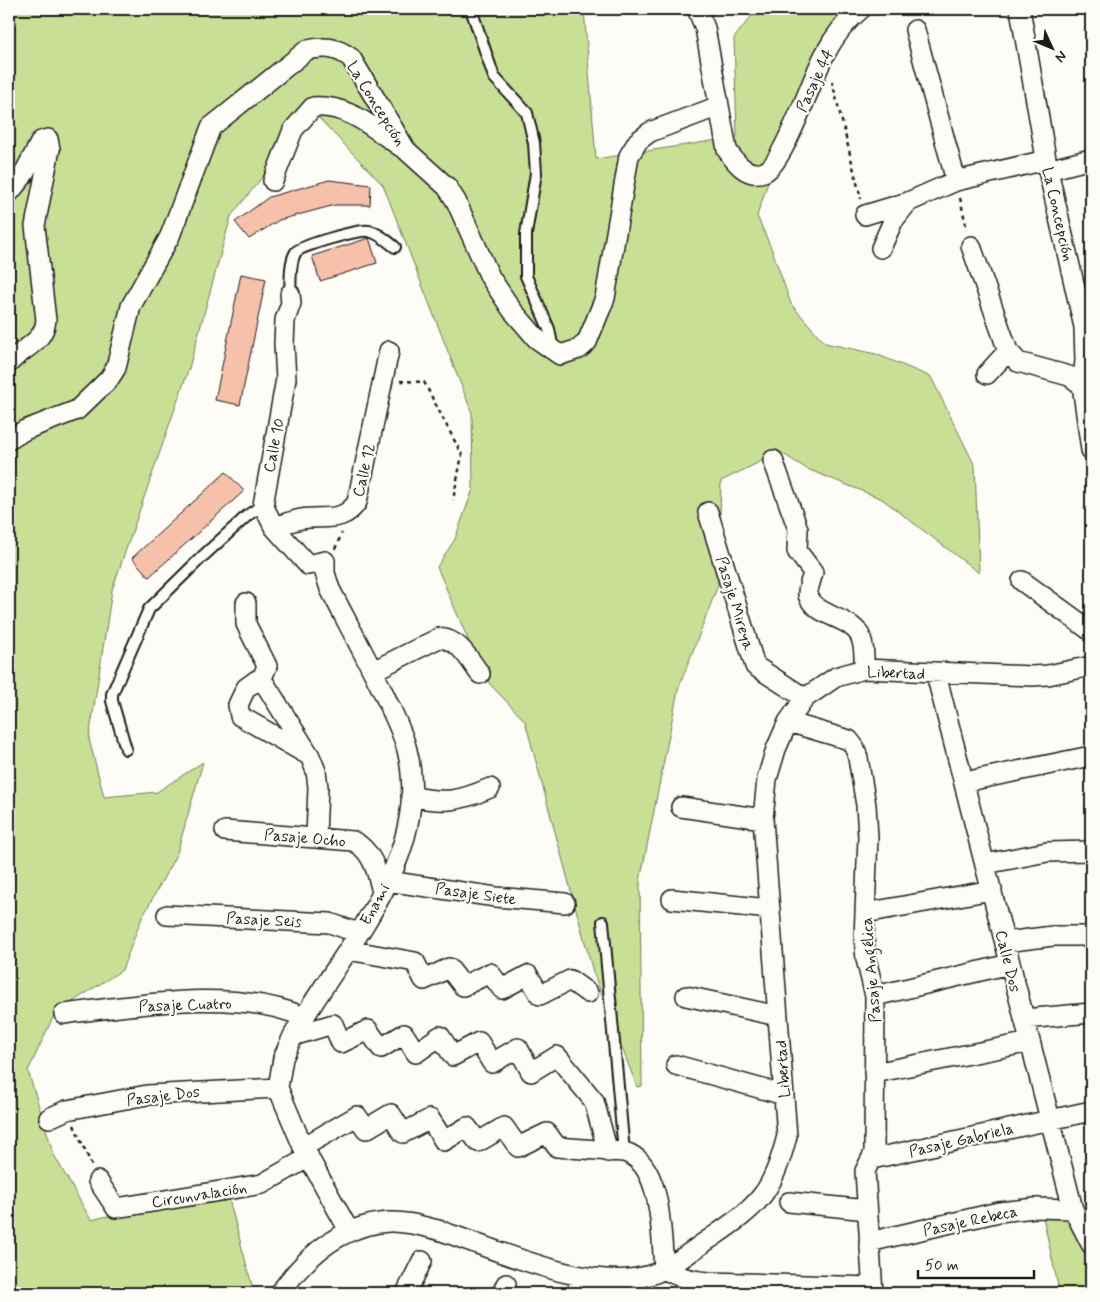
<svg xmlns="http://www.w3.org/2000/svg" width="1100" height="1302" font-family="Mynerve,sans-serif">
	<style>
		.green { fill: #c7e096; stroke: #727e59 }
		.lines { fill: none; stroke-linecap: round; stroke-linejoin: round }
		.stream { stroke: #598093; stroke-width: 4.5 }
		.building { fill: #f7c0aa; stroke: #1c1c1c }
		.lane-casing { stroke: #1c1c1c; stroke-width: 14 }
		.street-casing { stroke: #1c1c1c; stroke-width: 22 }
		.path { stroke: #1c1c1c; stroke-width: 2.5; stroke-dasharray: 4 4; stroke-linecap: butt }
		.lane { stroke: #fdfcf7; stroke-width: 10 }
		.street { stroke: #fdfcf7; stroke-width: 19 }
		.labels { text-anchor: middle; stroke-width: 4.5; stroke-linejoin: round; paint-order: stroke }
		.street-label { font-size: 16px; fill: #1c1c1c; stroke: #fdfcf7 }
	</style>
	<rect width="100%" height="100%" fill="#fdfcf7"/>
	<filter id="ink" filterUnits="userSpaceOnUse"><feTurbulence type="fractalNoise" baseFrequency=".02" numOctaves="2"/><feDisplacementMap in="SourceGraphic" scale="10" xChannelSelector="R" yChannelSelector="G"/><feConvolveMatrix kernelMatrix="1 2 1 2 8 2 1 2 1" color-interpolation-filters="sRGB"/></filter>
	<g filter="url(#ink)">
		<path class="green" d="M9 9H584L596 159 737 137 734 38 757 9H862L851 17 800 84 757 216 772 250 791 304 825 343 876 354 931 377 975 466 979 573 882 499 807 469 780 452 721 481 718 585 678 690 640 881 642 1086 637 1087 593 972 525 721 485 679 437 567 455 539 473 489 472 413 383 185 314 113 231 216 189 368 112 590 89 739 104 797 157 792 203 762 177 853 141 920 122 970 55 1013 28 1071 54 1155 91 1220 226 1188 254 1293H9Z
			M1073 1210 1091 1258V1280L1076 1293H1051L1058 1286 1043 1217Z"/>
		<g class="lines">
			<path class="stream" d="M9 12 12 9"/>
		</g>
		<path class="building" d="M329 180 371 185 370 205H335L279 220 249 239 235 222 269 197Z
			M369 238 377 263 320 281 312 256Z
			M241 274 266 279 240 405 215 400Z
			M226 472 244 491 149 577 132 558Z"/>
		<g class="lines">
			<defs>
				<path id="lane" d="M471 9 494 77 527 113 534 143 536 173 526 234V276L549 329 553 350
					M290 294C291 282 289 262 296 252 302 245 360 229 369 231 379 233 387 241 395 247
					M126 749 112 701V694L149 609 203 556 248 515 263 505
					M603 922 624 1152"/>
				<path id="street" d="M697 9 705 28 727 150C735 162 747 178 764 172 783 166 813 75 825 54 834 37 846 21 861 9
					M1020 9 1048 170 1084 327 1085 361 1082 385 1091 450
					M915 30 956 181
					M1048 170 1091 159
					M273 181 293 130 313 107C348 104 373 128 401 147
					M9 193 22 177 41 141 48 139 50 149 35 226 46 320C44 343 22 348 9 363
					M865 215 908 202 956 181 1046 160
					M971 246 1008 351 1018 362 1069 376 1082 385
					M881 248 893 221 908 202
					M290 294 291 303 285 320 284 344 286 379 263 505 274 527 308 565 325 561V573L330 589C348 624 367 659 384 694 392 712 402 730 407 750 434 857 341 950 293 1036L283 1058 278 1088 303 1147 349 1231
					M987 374 1008 351
					M9 440 25 430 77 410 109 379 116 368 131 306 170 236 211 127 307 50C325 46 336 47 351 58L406 150 447 187 456 201 490 277 512 310 537 339 560 355 579 349 587 342 605 298 629 156 638 141 650 132 719 106
					M773 460 798 529 797 551 813 572C812 579 807 588 808 595 815 618 853 616 861 638 865 648 864 659 864 669
					M708 512 755 666 805 698
					M274 527C283 524 292 521 301 519 323 515 343 524 357 502L389 351
					M1022 581 1091 631
					M246 603V624L267 666 261 681
					M373 671 439 638C459 639 469 659 480 674
					M936 674 1073 1209 1091 1244
					M788 722 849 740 855 748 858 758 866 805 868 837 864 938 866 959 875 996 874 1153 865 1171 873 1293
					M310 756 265 684 257 680 246 688 238 705 240 716 310 756 316 771 318 787 316 837
					M964 782 1091 756
					M411 796C444 804 460 801 490 788
					M681 807 763 819
					M225 831 353 841C373 851 377 872 382 892
					M985 864 1047 852 1091 851
					M387 881 496 897 565 903
					M672 899 770 909
					M865 913 992 890
					M167 915 330 923 358 933
					M1005 942 1053 936H1091
					M348 950 415 962 424 980 449 968 463 986 490 973 502 989 528 975 540 995 570 980 588 993
					M686 996 778 1016
					M875 996 1010 964
					M64 1014C138 1005 234 987 304 1017
					M1024 1019 1091 1013
					M293 1036 333 1024 341 1043 368 1030 381 1048 404 1034 416 1053 440 1036 453 1056 479 1042 492 1063 518 1048 531 1072 557 1056 594 1101 608 1152
					M676 1065 784 1095
					M874 1073 1030 1042
					M49 1118 67 1110 147 1095 278 1088
					M303 1147 357 1116 366 1129 391 1114 403 1133 430 1119 444 1141 467 1127 478 1142 504 1127 518 1147 547 1133 557 1147 624 1152C663 1162 661 1237 664 1269 679 1278 693 1281 710 1282L872 1287
					M872 1159 1091 1111
					M98 1181 116 1208 262 1184 309 1157
					M789 1202 867 1210
					M869 1242 999 1212 1035 1208 1073 1209
					M578 1276 579 1293
					M280 1293C306 1256 341 1225 389 1222 405 1221 422 1226 438 1230 497 1249 589 1294 650 1275 672 1268 692 1250 711 1238 760 1205 772 1193 787 1136L763 819 767 779 776 749 788 722 805 698 836 677 864 669 1032 676 1048 675 1091 666
					M406 1293 422 1261
					M502 1293 506 1284"/>
			</defs>
			<use href="#lane" class="lane-casing"/>
			<use href="#street" class="street-casing"/>
			<path class="path" d="M832 81 861 199
				M960 198 967 230
				M400 381 424 382 462 455 453 500
				M335 549 342 533
				M74 1125 92 1166"/>
			<use href="#lane" class="lane"/>
			<use href="#street" class="street"/>
		</g>
	</g>
	<g class="labels">
		<g class="street-label">
			<text transform="translate(814 80) rotate(-65)" y="6">Pasaje 44</text>
			<text transform="translate(377 103) rotate(58)" y="6">La Concepción</text>
			<text transform="translate(1059 214) rotate(77)" y="6">La Concepción</text>
			<text transform="translate(273 445) rotate(-79)" y="6">Calle 10</text>
			<text transform="translate(363 470) rotate(-77)" y="6">Calle 12</text>
			<text transform="translate(736 603) rotate(73)" y="6">Pasaje Mireya</text>
			<text transform="translate(896 672) rotate(2)" y="6">Libertad</text>
			<text transform="translate(305 837) rotate(5)" y="6">Pasaje Ocho</text>
			<text transform="translate(476 893) rotate(8)" y="6">Pasaje Siete</text>
			<text transform="translate(374 904) rotate(-61)" y="6">Enami</text>
			<text transform="translate(264 919) rotate(3)" y="6">Pasaje Seis</text>
			<text transform="translate(1009 961) rotate(76)" y="6">Calle Dos</text>
			<text transform="translate(870 970) rotate(-95)" y="6">Pasaje Angélica</text>
			<text transform="translate(185 1004) rotate(-2)" y="6">Pasaje Cuatro</text>
			<text transform="translate(782 1069) rotate(-94)" y="6">Libertad</text>
			<text transform="translate(163 1095) rotate(-7)" y="6">Pasaje Dos</text>
			<text transform="translate(961 1139) rotate(-13)" y="6">Pasaje Gabriela</text>
			<text transform="translate(199 1194) rotate(-9)" y="6">Circunvalación</text>
			<text transform="translate(970 1220) rotate(-12)" y="6">Pasaje Rebeca</text>
		</g>
	</g>
	<rect width="1100" height="1302" fill="none" stroke="#fdfcf7" stroke-width="30"/>
	<rect x="15" y="15" width="1070" height="1272" fill="none" stroke="#1c1c1c" stroke-width="2" filter="url(#ink)"/>
	<g transform="translate(1052 48) rotate(134)" stroke="#fdfcf7" stroke-width="4" paint-order="stroke">
	<path d="M0-4L9 19L0 12L-9 19Z" fill="#1c1c1c"/>
	<text y="-8" font-size="14" font-weight="bold" text-anchor="middle" fill="#1c1c1c">N</text>
	</g>
	<path d="M918 1270v8h116v-8" fill="none" stroke="#1c1c1c" stroke-width="2.5"/>
	<text x="925" y="1270" font-size="15" fill="#1c1c1c" stroke="#fdfcf7" stroke-width="4" paint-order="stroke">50 m</text>
</svg>
